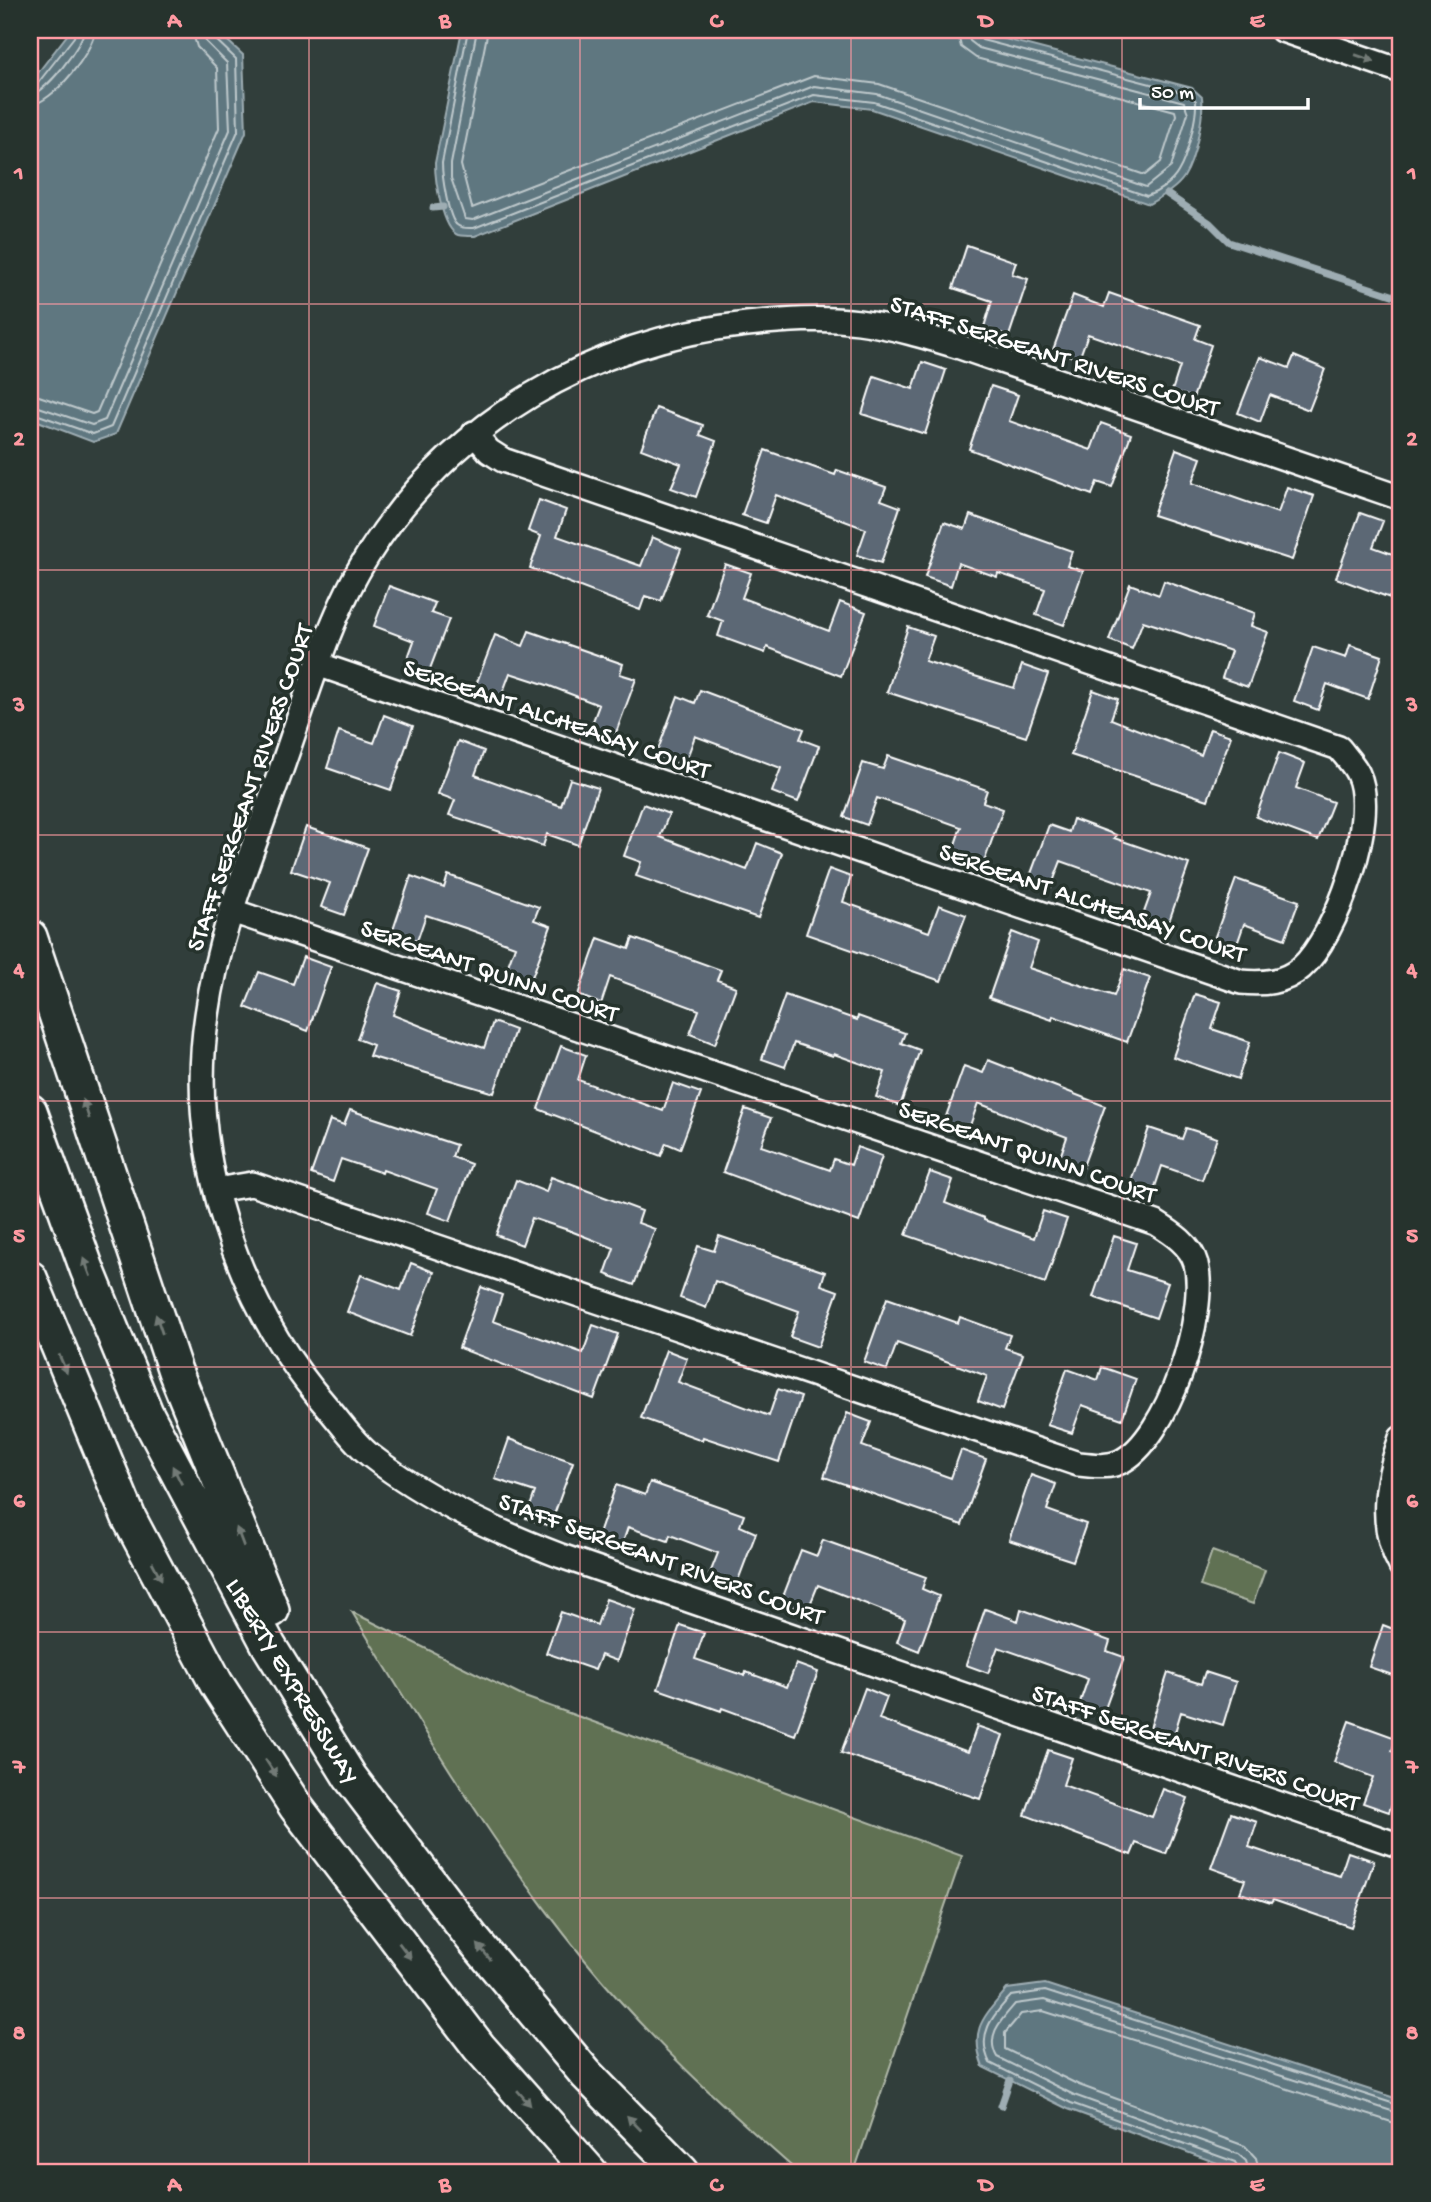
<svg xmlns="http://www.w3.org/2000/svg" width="1431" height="2202" font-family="'Gochi Hand',sans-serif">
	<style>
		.green { fill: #607153; stroke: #b0b8a9; stroke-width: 2 }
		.water { fill: #5e7780; stroke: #9eadb3; stroke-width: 2 }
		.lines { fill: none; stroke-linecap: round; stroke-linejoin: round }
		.shore { stroke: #bfc9cc; stroke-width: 2 }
		.stream { stroke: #9eadb3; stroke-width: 7 }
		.building { fill: #5c6875; stroke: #fff; stroke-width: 2 }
		.minor-casing { stroke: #fff; stroke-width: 28 }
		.highway-casing { stroke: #fff; stroke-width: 38 }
		.minor { stroke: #26332d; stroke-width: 23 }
		.highway { stroke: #26332d; stroke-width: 33 }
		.oneway { fill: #727a76 }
		.grid { fill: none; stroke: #ff9aa2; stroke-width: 2; stroke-opacity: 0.55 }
		.labels { text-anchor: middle; stroke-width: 7; stroke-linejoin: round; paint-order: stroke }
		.street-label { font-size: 26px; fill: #fff; stroke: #26332d }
		.neatline { fill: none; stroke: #ff9aa2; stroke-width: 2.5 }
		.grid-label { font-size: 23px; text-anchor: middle; font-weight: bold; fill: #ff9aa2 }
	</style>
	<rect width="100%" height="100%" fill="#313e3b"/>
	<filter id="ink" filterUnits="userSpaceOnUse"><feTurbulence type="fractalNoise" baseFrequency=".0143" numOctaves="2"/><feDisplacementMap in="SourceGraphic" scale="14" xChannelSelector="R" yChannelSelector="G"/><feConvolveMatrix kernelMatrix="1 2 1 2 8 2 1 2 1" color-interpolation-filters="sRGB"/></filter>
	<g filter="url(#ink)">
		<path class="green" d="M1212 1551 1265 1570 1253 1604 1200 1586Z
			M352 1612 522 1696 962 1856 854 2172H798C723 2106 648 2038 585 1960 496 1851 425 1732 352 1612Z"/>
		<path class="water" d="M71 30H216L243 55 246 132 116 434 93 442 30 418V83Z
			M462 30H971L1192 88 1202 97C1204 116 1195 160 1184 177 1176 189 1161 197 1149 204L872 109 814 102 475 236C470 236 462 236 458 235 442 229 435 179 435 163Z
			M1045 1984 1401 2100V2172H1242L1068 2109 983 2067C969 2029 983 2018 1007 1989Z"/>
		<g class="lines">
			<path class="shore" d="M468 30 442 163C442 175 448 219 457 225 462 229 468 228 474 228L814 95 874 102 1147 196C1158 192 1172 183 1178 172 1187 158 1197 117 1196 101L1189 94 982 40 976 30
				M477 30 451 164V178L465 219 473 220 814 86 877 94 1146 187 1171 167 1188 113 1184 102 979 48 970 41 967 30
				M488 30 461 165 472 208 814 76 879 84 1145 175 1161 162 1176 115 1175 111 976 58 961 47 957 30
				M30 86 38 83 74 37 75 30
				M30 95C45 94 83 45 84 30
				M30 105C52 104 94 51 95 30
				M30 393 92 414 97 412 219 128 217 68 197 47 192 30
				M30 404 92 425 105 420 230 130 227 63 206 42 203 30
				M30 412 93 434 111 427 238 131 236 59 213 37 211 30
				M1240 2172 1235 2162 1071 2103 990 2063C976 2035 992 2016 1011 1996L1045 1991 1401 2106
				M1249 2172 1246 2161 1238 2154 1074 2095 997 2057C985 2036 1001 2020 1015 2004L1044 2000 1401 2114
				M1259 2172 1256 2158 1245 2146 1079 2085 1005 2049V2033L1021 2014 1043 2011 1401 2125"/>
			<path class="stream" d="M1167 194 1210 223 1229 242 1401 298
				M433 208 443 207
				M1001 2106 1010 2080"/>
		</g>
		<path class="building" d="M967 245 1016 262 1012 274 1028 279 1009 336 984 327 992 301 953 288Z
			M1109 293 1200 325 1195 339 1211 345 1193 398 1172 391 1180 366 1088 334 1079 359 1053 350 1073 295 1104 307Z
			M1294 356 1325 369 1309 410 1270 395 1260 422 1238 413 1260 357 1289 368Z
			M922 362 946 370 925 434 862 414 874 376 913 389Z
			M991 386 1018 395 1009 421 1091 450 1101 423 1131 434 1112 487 1097 482 1092 495 969 449Z
			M656 408 703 425 700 435 716 441 696 497 671 488 681 464 641 449Z
			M1176 449 1201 458 1192 483 1278 513 1287 487 1314 496 1292 560 1153 515Z
			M765 450 835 475 837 470 886 487 881 500 900 507 881 563 857 555 866 529 776 495 766 523 742 515Z
			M539 500 566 510 557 536 641 566 652 537 681 549 661 601 645 596 640 610 530 568 541 536 528 531Z
			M1360 513 1383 521 1373 547 1401 557V602L1336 578Z
			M970 515 1072 551 1067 566 1083 571 1064 625 1036 615 1045 589 998 573 997 577 958 563 951 586 925 577 944 522 965 529Z
			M725 564 751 573 742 598 829 631 840 602 866 612 841 676 767 647 765 653 718 636 723 621 707 615Z
			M1164 581 1255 613 1251 626 1268 632 1248 687 1222 678 1231 651 1183 634 1143 621 1132 649 1109 640 1130 584 1159 595Z
			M389 586 435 603 431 613 449 619 428 674 405 666 414 641 374 626Z
			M908 627 934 636 925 661 1014 688 1022 665 1048 674 1026 737 887 692Z
			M529 631 623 664 620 674 636 679 614 738 590 729 599 705 547 685 510 673 500 700 474 690 495 635 523 646Z
			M1350 645 1382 656 1368 699 1327 684 1318 710 1294 701 1313 647 1346 658Z
			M700 690 804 729 800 739 819 746 798 802 772 792 781 768 695 736 684 766 656 755 678 696 695 703Z
			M1093 690 1118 699 1111 719 1201 755 1210 729 1231 736 1208 800 1071 755Z
			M384 715 413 726 391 790 327 768 339 731 374 743Z
			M458 741 484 751 475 775 561 806 570 779 598 788 578 845 547 834 543 846 449 815 455 800 438 794Z
			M1279 753 1305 763 1296 788 1333 802 1318 840 1256 817Z
			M888 756 987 790 983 802 1003 809 983 865 952 853 961 827 916 811 877 798 867 825 844 817 863 763 883 769Z
			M643 804 669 814 660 837 747 870 757 843 782 853 758 918 636 876 641 862 624 856Z
			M1073 819 1116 835 1114 838 1189 864 1167 927 1142 918 1151 893 1061 861 1051 887 1029 879 1049 825 1069 832Z
			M306 827 368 848 344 915 321 907 330 883 291 870Z
			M829 869 851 877 843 902 929 932 939 905 966 915 941 981 806 934Z
			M448 875 539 907 534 920 551 926 531 980 506 971 515 946 465 928 426 915 417 941 392 933 411 876 444 888Z
			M1236 879 1299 901 1285 939 1244 924 1235 950 1213 942Z
			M1012 932 1038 942 1029 968 1074 983 1114 996 1124 969 1150 978 1127 1042 1053 1016 1052 1020 989 998Z
			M598 938 629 949 633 938 721 970 717 980 736 987 715 1044 690 1034 699 1010 610 977 601 1004 578 995Z
			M303 957 331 967 308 1031 245 1007 259 972 293 984Z
			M377 983 401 991 393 1015 431 1030 484 1048 493 1022 515 1030 494 1093 369 1056 373 1045 357 1039Z
			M1195 994 1221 1002 1212 1029 1250 1042 1238 1079 1173 1057Z
			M785 995 857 1020 858 1016 905 1033 901 1043 920 1050 900 1106 876 1097 885 1072 834 1054 833 1056 794 1043 785 1067 762 1059Z
			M561 1046 586 1055 578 1080 663 1111 673 1083 701 1093 680 1149 666 1143 661 1156 538 1109Z
			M988 1060 1105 1106 1082 1169 1059 1160 1067 1137 978 1103 968 1131 944 1122 964 1066 983 1073Z
			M745 1109 771 1118 761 1146 830 1170 834 1159 851 1165 857 1147 882 1156 859 1222 723 1172Z
			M350 1110 456 1145 452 1157 471 1164 450 1221 428 1213 437 1189 383 1170 382 1173 341 1159 333 1182 311 1174 330 1120 344 1125Z
			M1149 1128 1182 1139 1186 1128 1217 1138 1202 1180 1162 1166 1153 1193 1130 1184Z
			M930 1172 953 1180 945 1203 984 1218V1220L1034 1238 1043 1211 1067 1219 1045 1283 906 1235Z
			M551 1177 642 1211 638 1223 655 1229 634 1285 605 1274 614 1248 568 1230 532 1218 522 1245 496 1235 516 1180 546 1192Z
			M719 1236 825 1272 821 1285 838 1291 818 1347 790 1337 799 1311 715 1281 706 1308 680 1298 698 1246 714 1251Z
			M1114 1236 1136 1243 1127 1270 1168 1283 1156 1318 1093 1297Z
			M411 1263 434 1272 410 1336 347 1312 361 1275 401 1290Z
			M481 1287 502 1295 493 1321 583 1353 593 1325 618 1334 594 1399 459 1348Z
			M887 1298 958 1323 960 1317 1010 1335 1005 1348 1023 1354 1002 1410 978 1401 987 1376 897 1343 887 1370 864 1362Z
			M666 1350 687 1358 678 1382 769 1416 778 1389 801 1397 779 1462 703 1437 702 1440 641 1418Z
			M1102 1367 1136 1379 1122 1419 1082 1405 1072 1433 1047 1425 1067 1369 1098 1380Z
			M847 1413 871 1422 862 1446 951 1478 961 1450 986 1459 962 1525 824 1477Z
			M509 1439 573 1462 550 1526 526 1518 535 1492 495 1479Z
			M1031 1475 1056 1484 1047 1510 1086 1524 1073 1561 1009 1540Z
			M650 1482 744 1515 740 1526 756 1533 734 1591 707 1581 718 1553 670 1535 668 1541 628 1527 621 1548 597 1540 616 1485 645 1495Z
			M823 1540 926 1577 922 1589 939 1596 919 1651 897 1642 905 1619 818 1585 807 1612 781 1602 801 1550 817 1556Z
			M606 1599 635 1609 617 1661 601 1655 595 1670 546 1653 561 1612 597 1625Z
			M985 1609 1018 1621 1021 1609 1110 1641 1107 1651 1124 1657 1103 1714 1079 1705 1088 1679 1038 1661 998 1647 988 1673 966 1665Z
			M680 1625 704 1633 695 1659 745 1676 746 1672 787 1687 796 1664 818 1672 795 1735 722 1708 721 1711 658 1689Z
			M1383 1625 1401 1632V1678L1369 1667Z
			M1205 1672 1236 1682 1223 1725 1181 1712 1173 1739 1149 1731 1168 1673 1201 1684Z
			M865 1688 887 1697 879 1719 968 1752 977 1726 1003 1735 980 1799 841 1753Z
			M1349 1721 1396 1738 1392 1751 1401 1754V1778L1389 1812 1363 1803 1373 1777 1334 1762Z
			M1048 1750 1072 1758 1063 1785 1152 1817 1163 1789 1188 1798 1166 1854 1136 1843 1131 1855 1025 1815Z
			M1231 1813 1257 1822 1249 1847 1299 1864 1340 1876 1348 1852 1374 1861 1351 1927 1273 1900 1271 1903 1240 1893 1245 1880 1211 1868Z"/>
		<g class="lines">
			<defs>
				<path id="minor" d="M1282 30 1401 71
					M1401 498 960 347C927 337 894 327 859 322 822 317 785 320 747 324 591 340 452 422 368 555 328 617 303 710 277 781 250 857 218 934 207 1015 186 1153 236 1302 327 1407 341 1423 354 1443 371 1456 427 1500 495 1531 561 1556L1401 1846
					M320 665 1241 982C1262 984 1284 983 1301 968 1336 937 1379 818 1358 774 1354 765 1345 756 1339 748L503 460 489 451 474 433
					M216 1190 252 1184 1078 1464C1093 1465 1107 1468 1120 1462 1168 1439 1208 1313 1196 1264 1191 1245 1172 1233 1156 1223L232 911
					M1401 1438C1386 1481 1378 1525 1401 1566"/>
				<path id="highway" d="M30 937 175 1371 272 1610
					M30 1111 87 1269 146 1413 269 1646 350 1777 472 1938 586 2074 682 2172
					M30 1278 129 1518 216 1683 296 1807 479 2047 590 2172"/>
			</defs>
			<use href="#minor" class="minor-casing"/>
			<use href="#highway" class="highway-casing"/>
			<use href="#minor" class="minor"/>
			<use href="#highway" class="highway"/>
		</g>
		<defs><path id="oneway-solid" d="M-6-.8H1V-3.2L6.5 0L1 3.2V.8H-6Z" transform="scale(1.75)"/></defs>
		<g class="oneway">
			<use href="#oneway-solid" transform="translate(1365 58) rotate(19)"/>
			<use href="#oneway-solid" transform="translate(86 1109) rotate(-108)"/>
			<use href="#oneway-solid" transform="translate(87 1267) rotate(-111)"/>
			<use href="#oneway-solid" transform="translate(159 1324) rotate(-109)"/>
			<use href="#oneway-solid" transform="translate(63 1364) rotate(67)"/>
			<use href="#oneway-solid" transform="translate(177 1475) rotate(-117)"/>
			<use href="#oneway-solid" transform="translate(240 1537) rotate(-111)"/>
			<use href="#oneway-solid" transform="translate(157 1571) rotate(62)"/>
			<use href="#oneway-solid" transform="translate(271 1768) rotate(57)"/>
			<use href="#oneway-solid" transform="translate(405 1951) rotate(53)"/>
			<use href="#oneway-solid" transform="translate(484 1952) rotate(-130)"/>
			<use href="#oneway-solid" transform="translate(524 2098) rotate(49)"/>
			<use href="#oneway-solid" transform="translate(634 2123) rotate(-134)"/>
		</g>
	</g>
	<path class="grid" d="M309 30V2172M580 30V2172M851 30V2172M1122 30V2172M30 304H1401M30 570H1401M30 835H1401M30 1101H1401M30 1367H1401M30 1632H1401M30 1898H1401"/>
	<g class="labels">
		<g class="street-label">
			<text transform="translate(1055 354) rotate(18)" y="9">STAFF SERGEANT RIVERS COURT</text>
			<text transform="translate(557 717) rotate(19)" y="9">SERGEANT ALCHEASAY COURT</text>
			<text transform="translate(248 787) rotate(-71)" y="9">STAFF SERGEANT RIVERS COURT</text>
			<text transform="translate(1093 901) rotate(19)" y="9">SERGEANT ALCHEASAY COURT</text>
			<text transform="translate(490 969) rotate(19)" y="9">SERGEANT QUINN COURT</text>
			<text transform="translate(1028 1150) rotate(19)" y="9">SERGEANT QUINN COURT</text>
			<text transform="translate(662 1557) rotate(20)" y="9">STAFF SERGEANT RIVERS COURT</text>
			<text transform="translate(294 1680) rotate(59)" y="9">LIBERTY EXPRESSWAY</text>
			<text transform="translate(1196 1746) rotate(19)" y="9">STAFF SERGEANT RIVERS COURT</text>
		</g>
	</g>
	<rect width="1431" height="2202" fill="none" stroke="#26332d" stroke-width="77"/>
	<path d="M1140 98v10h168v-10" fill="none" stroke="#ffffff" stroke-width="3.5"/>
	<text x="1151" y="98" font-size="21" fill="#ffffff" stroke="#26332d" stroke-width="5" paint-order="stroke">50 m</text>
	<rect x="38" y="38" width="1354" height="2126" class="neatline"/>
	<g class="grid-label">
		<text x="174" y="27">A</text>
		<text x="445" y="27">B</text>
		<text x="716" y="27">C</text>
		<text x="986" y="27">D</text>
		<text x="1257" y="27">E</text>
		<text x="19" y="179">1</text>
		<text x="1412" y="179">1</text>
		<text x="19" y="445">2</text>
		<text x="1412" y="445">2</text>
		<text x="19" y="711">3</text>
		<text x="1412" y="711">3</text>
		<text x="19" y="976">4</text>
		<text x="1412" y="976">4</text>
		<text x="19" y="1242">5</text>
		<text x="1412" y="1242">5</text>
		<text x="19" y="1507">6</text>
		<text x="1412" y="1507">6</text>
		<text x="19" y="1773">7</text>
		<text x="1412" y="1773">7</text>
		<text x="19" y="2039">8</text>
		<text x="1412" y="2039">8</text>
		<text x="174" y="2191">A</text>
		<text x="445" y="2191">B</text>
		<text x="716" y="2191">C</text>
		<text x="986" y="2191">D</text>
		<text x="1257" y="2191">E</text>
	</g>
</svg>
